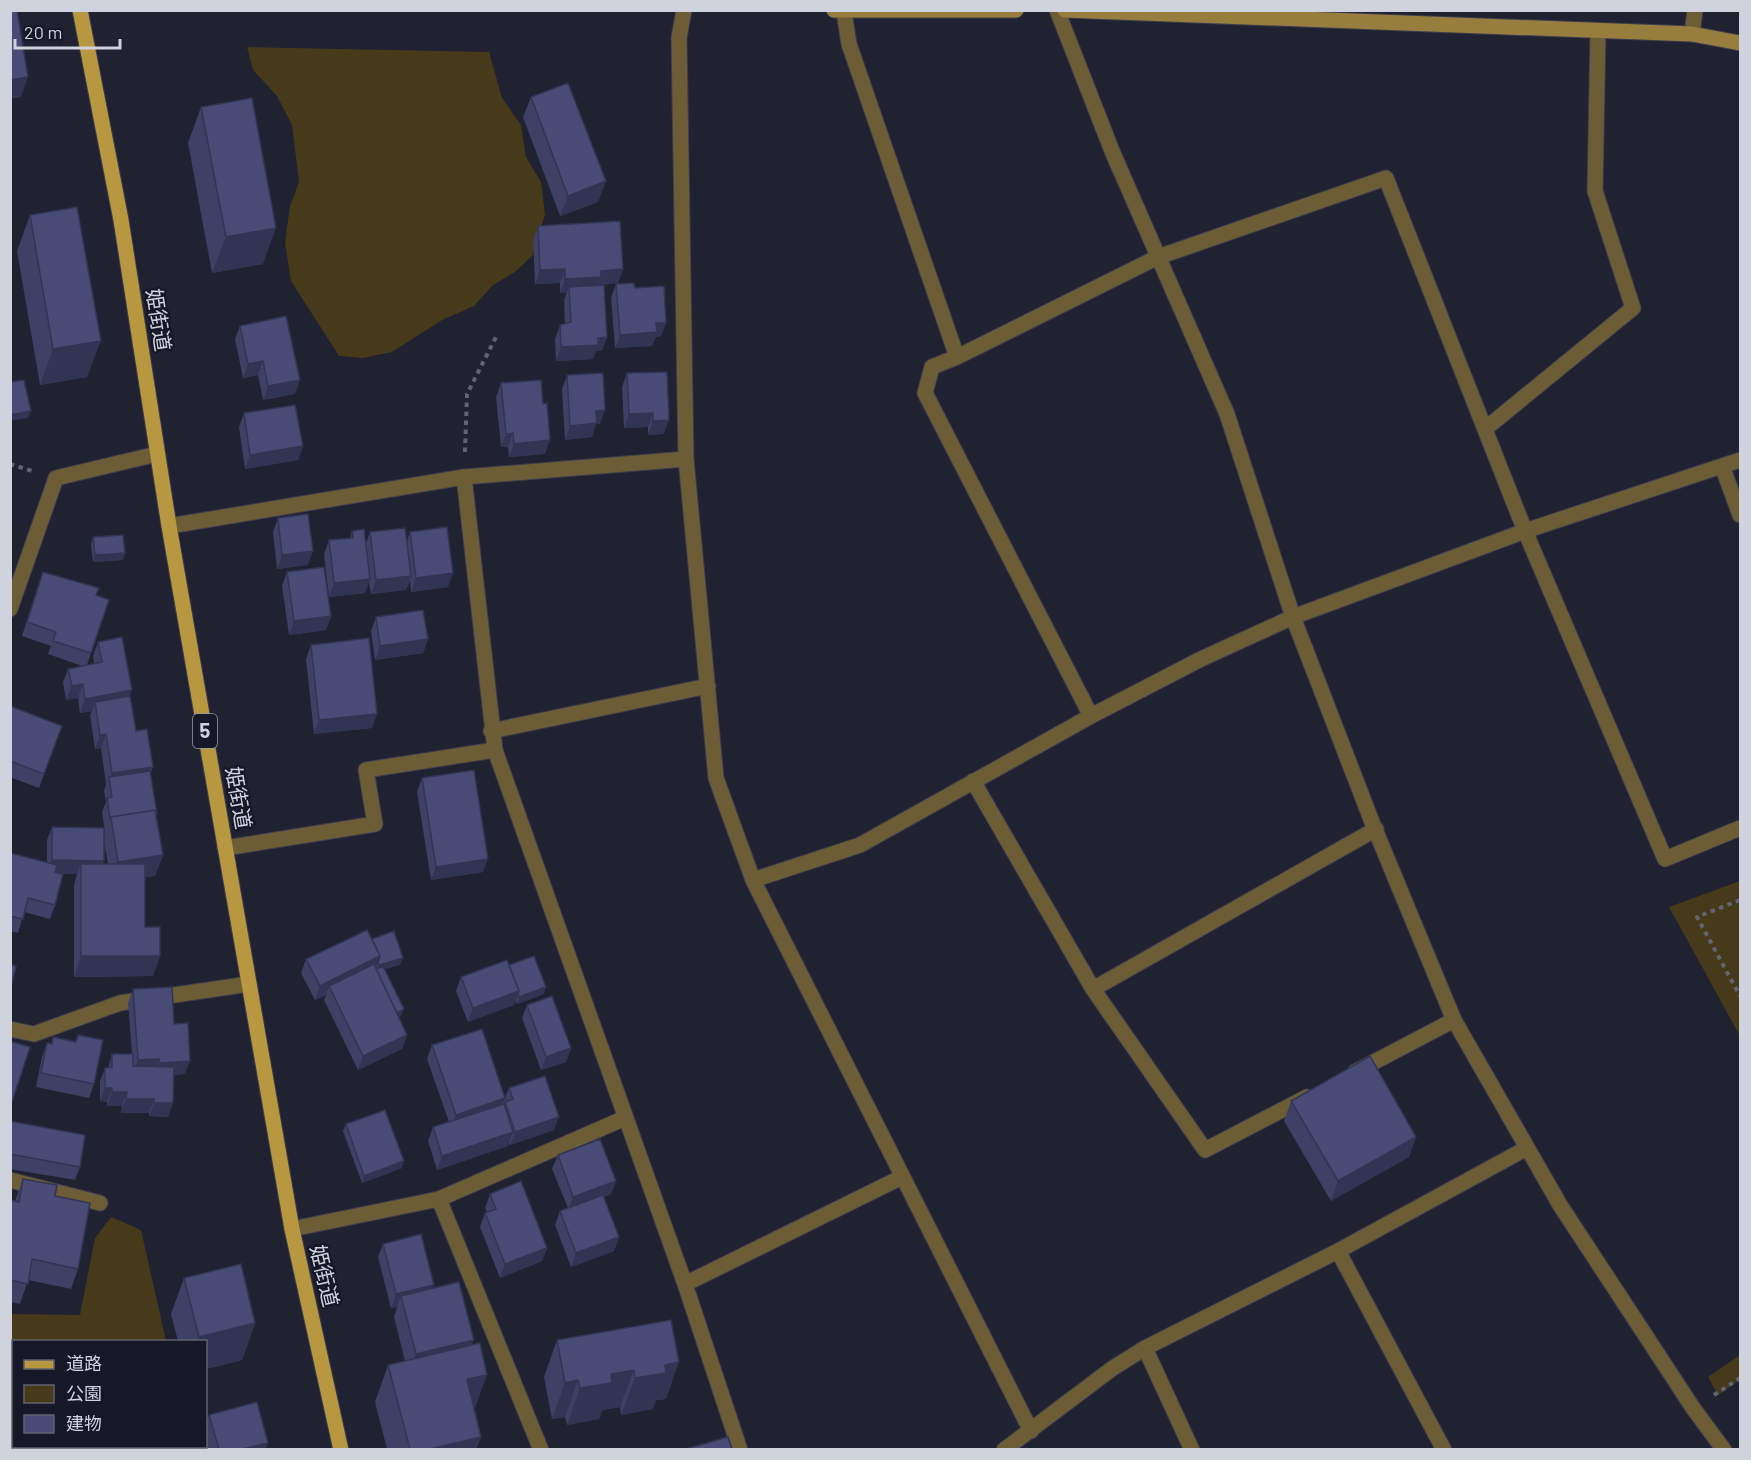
<svg xmlns="http://www.w3.org/2000/svg" width="1751" height="1460" font-family="Barlow,'Noto Sans JP',sans-serif">
	<style>
		.green { fill: #463a1b }
		.lines { fill: none; stroke-linecap: round; stroke-linejoin: round }
		.lane-casing { stroke: #3c3d4d; stroke-width: 17 }
		.street-casing { stroke: #3c3d4d; stroke-width: 17 }
		.secondary-casing { stroke: #3c3d4d; stroke-width: 17 }
		.primary-casing { stroke: #3c3d4d; stroke-width: 17 }
		.path { stroke: #626472; stroke-width: 4; stroke-dasharray: 4.5 4.5; stroke-linecap: butt }
		.lane { stroke: #6d5d37; stroke-width: 15 }
		.street { stroke: #6d5d37; stroke-width: 15 }
		.secondary { stroke: #977e3e; stroke-width: 15 }
		.primary { stroke: #b89741; stroke-width: 15 }
		.wall { fill: #3e4065; fill-rule: evenodd }
		.shaded-wall { fill: #323453 }
		.building { fill: #484b76; stroke: #323453; stroke-width: 1.5 }
		.labels { text-anchor: middle; stroke-width: 4.5; stroke-linejoin: round; paint-order: stroke }
		.shield { fill: #161827; stroke: #989aa6; stroke-width: 1.5 }
		.shield-label { font-size: 20px; font-weight: bold; fill: #d0d2dd }
		.street-label { font-size: 21px; fill: #d0d2dd; stroke: #161827 }
	</style>
	<rect width="100%" height="100%" fill="#202131"/>
	<path class="green" d="M247 47 489 52 502 98 521 125 526 157 541 182 545 215 532 256 515 272 493 285 474 306 442 320 392 352 363 358 339 356 291 281 285 243 290 206 299 182 292 125 277 96 253 70Z
		M1740 881V1036L1669 907Z
		M111 1217 141 1230 166 1341 14 1342V1446H188L189 1449H15L10 1445V1314L80 1315 95 1238Z
		M1740 1355V1380L1718 1395 1708 1377Z"/>
	<g class="lines">
		<defs>
			<path id="lane" d="M225 848 375 824 366 770 495 750"/>
			<path id="street" d="M684 10 679 38 686 459 716 778 753 880 1031 1431
				M1057 10 1112 151 1227 414 1293 617 1372 822 1454 1020 1560 1205 1693 1408 1724 1450
				M844 12 849 44 957 357
				M1692 34 1695 10
				M1485 429 1633 308 1595 191 1598 31
				M1722 466 1740 515
				M464 477 495 750 685 1284 740 1450
				M169 526 464 477 686 459
				M10 609 56 478 157 454
				M1091 716 925 393 932 367 957 357 1158 257 1386 178 1525 531 1665 859 1740 828
				M491 731 708 686
				M973 781 1093 989 1205 1150 1307 1097
				M753 880 860 845 1091 716 1201 659 1293 617 1525 531 1740 460
				M1093 989 1376 829
				M10 1029 34 1034 120 1003 249 984
				M1355 1072 1454 1020
				M10 1180 100 1203
				M439 1199 541 1450
				M292 1229 439 1199 625 1118
				M1338 1251 1444 1450
				M685 1284 902 1177
				M1145 1348 1192 1450
				M1004 1450 1113 1368 1145 1348 1338 1251 1527 1148"/>
			<path id="secondary" d="M834 10H1016
				M1065 10 1692 34 1740 43"/>
			<path id="primary" d="M80 10 121 220 169 526 292 1229 341 1450"/>
		</defs>
		<use href="#lane" class="lane-casing"/>
		<use href="#street" class="street-casing"/>
		<use href="#secondary" class="secondary-casing"/>
		<use href="#primary" class="primary-casing"/>
		<path class="path" d="M465 452 467 394 496 337
			M10 464 32 471
			M1740 900 1697 917 1740 996
			M1714 1395 1740 1378"/>
		<use href="#lane" class="lane"/>
		<use href="#street" class="street"/>
		<use href="#secondary" class="secondary"/>
		<use href="#primary" class="primary"/>
	</g>
	<path class="wall" d="M531 97 606 181 598 202 560 216 523 117Z
		M201 107 263 264 212 273 188 143Z
		M30 215 87 377 40 385 17 251Z
		M538 226 623 269 618 283 598 285 607 337 602 351H596L593 359 556 361 555 339 560 325 565 324 564 300 567 292 560 293V283L535 284 533 240Z
		M616 284 635 288 666 323 661 336 656 337 652 346 615 348 611 298Z
		M240 326 295 394 263 400 258 375 243 378 235 339Z
		M667 372 664 434 648 435V427L624 428 622 387 627 373Z
		M567 375 600 424H596L592 437 565 440 562 389Z
		M501 383 543 404 545 454 509 457 508 447H501L496 397Z
		M244 413 303 446 298 460 245 469 239 427Z
		M278 518 308 565 277 569 273 532Z
		M352 531 366 543 370 532 407 541 410 532 448 587 411 592 410 581 406 590 371 594 369 582 365 593 329 597 324 554 329 540 350 538Z
		M93 537 123 560 93 562 91 544Z
		M287 572 331 616 326 630 289 635 282 586Z
		M38 585 96 595 91 653 87 665 94 664 93 656 98 642 130 696 136 731 150 774 163 855 155 876 145 877V927L160 956 153 976 74 977V885L77 874H62L55 905 50 919 24 912 18 933 10 931V853L47 862V840L52 827 104 835 105 833 102 812 106 802 104 791 106 784 101 748 95 749 90 715 92 711 80 713 78 698 66 700 63 682 68 669 82 666 48 654 51 646 22 636ZM104 842 108 864H103Z
		M376 617 428 639 423 653 375 660 371 631Z
		M311 645 372 728 314 734 306 659Z
		M10 706 62 726 39 788 10 777Z
		M422 778 483 872 431 880 417 792Z
		M372 939 400 965 384 969 401 1016 399 1017 407 1035 402 1049 358 1070 324 1000 326 995 315 1000 301 973 306 959Z
		M509 965 544 994 517 1004 515 1001 514 1005 468 1022 456 991 461 977Z
		M133 989 174 1024 185 1074 173 1075V1103L168 1117 149 1116V1113H121L122 1106H107V1102L100 1101V1081L105 1068H108L112 1054H132L128 1003Z
		M527 1005 571 1048 566 1062 541 1070 522 1018Z
		M78 1035 94 1084 89 1098 36 1087 42 1057 47 1043 51 1044 53 1037 75 1041Z
		M432 1045 505 1098 509 1088 554 1130 510 1145 509 1143 508 1146 437 1170 428 1141 433 1127 449 1122 427 1059Z
		M1291 1101 1416 1137 1409 1157 1331 1201 1284 1121Z
		M10 1121 80 1167 75 1180 10 1169Z
		M346 1124 402 1168 362 1183 343 1131Z
		M558 1155 616 1181 611 1194 603 1197 619 1237 614 1251 571 1267 555 1225 560 1211 568 1208 552 1169Z
		M23 1179 55 1196 78 1269 71 1289 28 1280 20 1304 10 1302V1200L15 1201Z
		M490 1194 547 1248 542 1261 500 1278 480 1227 485 1213 487 1212 485 1208Z
		M383 1244 433 1288 472 1345 474 1410 481 1437 476 1449H387L375 1402 388 1365 405 1361 394 1317 397 1307 391 1308 378 1257Z
		M184 1278 255 1323 242 1360 206 1369V1341H178L171 1314Z
		M671 1320 666 1399 656 1400 653 1409 621 1415 620 1407 602 1410 599 1419 567 1425 565 1417 552 1419 544 1377 557 1340Z
		M209 1415 266 1449H206L205 1446H206V1424Z"/>
	<path class="shaded-wall" d="M28 77 21 97 10 99V80Z
		M606 181 598 202 560 216 568 196Z
		M276 228 263 264 212 273 226 237Z
		M565 269 560 283 535 284 540 270Z
		M623 269 618 283 598 284 596 291 569 287 567 292 560 293 565 279 601 271Z
		M656 323H666L661 336 656 337 652 346 615 348 620 335Z
		M607 337 602 351H596L593 359 556 361 561 347 598 338Z
		M101 341 87 377 40 385 53 349Z
		M263 361 258 375 243 378 248 364Z
		M300 380 295 394 263 400 268 386Z
		M605 410 600 424H596L592 437 565 440 570 426 596 411Z
		M31 411 28 418 10 421V415Z
		M653 413 648 427 624 428 629 414Z
		M669 420 664 434 648 435 653 421Z
		M513 433 508 447H501L506 434Z
		M550 440 545 454 509 457 514 444Z
		M303 446 298 460 245 469 250 455Z
		M313 551 308 565 277 569 282 555Z
		M125 553 123 560 93 562 95 555Z
		M453 573 448 587 411 592 416 578Z
		M411 576 406 590 371 594 376 580Z
		M370 579 365 593 329 597 334 583Z
		M331 616 326 630 289 635 294 621Z
		M428 639 423 653 375 660 380 646Z
		M83 684 78 698 66 700 72 686Z
		M132 690 127 704 95 702 92 711 80 713 85 699Z
		M377 714 372 728 314 734 319 720Z
		M106 734 101 748 95 749 100 735Z
		M153 767 148 781 109 780 112 773Z
		M163 855 155 876 111 883 118 862Z
		M488 859 483 872 431 880 436 867Z
		M52 860 104 861 99 875 81 864 77 874H47Z
		M81 956H160L153 976 74 977Z
		M380 956 375 970 329 986 326 995 315 1000 320 986Z
		M403 958 400 965 376 972 379 965Z
		M546 987 544 994 517 1004 519 997Z
		M519 991 514 1005 468 1022 473 1008Z
		M404 1009 401 1016 392 1021 394 1014Z
		M407 1035 402 1049 358 1070 363 1056Z
		M571 1048 566 1062 541 1070 546 1057Z
		M159 1059 154 1072 133 1074 138 1060Z
		M190 1061 185 1074 154 1077 159 1063Z
		M105 1088H112L107 1102 100 1101Z
		M112 1092H127L122 1106H107Z
		M505 1098 500 1112 451 1129 456 1115Z
		M126 1099H154L149 1113H121Z
		M154 1103H173L168 1117 149 1116Z
		M559 1117 554 1130 510 1145 515 1132Z
		M513 1132 508 1146 437 1170 442 1156Z
		M1416 1137 1409 1157 1331 1201 1338 1181Z
		M404 1161 402 1168 362 1183 364 1176Z
		M616 1181 611 1194 568 1210 573 1197Z
		M619 1237 614 1251 571 1267 576 1253Z
		M547 1248 542 1261 500 1278 505 1264Z
		M434 1285 429 1299 401 1296 397 1307 391 1308 396 1294Z
		M255 1323 242 1360 206 1369V1341H198L199 1337Z
		M474 1340 466 1360 409 1375 416 1354Z
		M679 1362 666 1399 656 1400 653 1409 621 1415 635 1378 665 1365Z
		M634 1370 620 1407 602 1410 599 1419 567 1425 580 1388 611 1374Z
		M487 1375 474 1411 467 1379Z
		M578 1380 565 1417 552 1419 565 1383Z
		M481 1437 476 1449H430Z
		M268 1443 266 1449H242Z"/>
	<path class="building" d="M10 10H17L28 77 10 80Z
		M568 83 606 181 568 196 531 97Z
		M252 98 276 228 226 237 201 107Z
		M77 207 101 341 53 349 30 215Z
		M620 221 623 269 601 271V277L565 279V269L540 270 538 226Z
		M634 283 635 288 664 286 666 323H656L657 332 620 335 616 284Z
		M604 285 607 337 598 338V345L561 347 560 325 571 322 569 287Z
		M286 316 300 380 268 386 263 361 248 364 240 326Z
		M667 372 669 420 653 421V413L629 414 627 373Z
		M603 373 605 410 596 411 597 423 570 426 567 375Z
		M24 380 31 411 10 415V382Z
		M541 380 543 404 547 403 550 440 514 444 513 433 506 434 501 383Z
		M295 405 303 446 250 455 244 413Z
		M308 514 313 551 282 555 278 518Z
		M447 527 453 573 416 578 410 532Z
		M405 528 411 576 376 580 370 532Z
		M364 529 370 579 334 583 329 540 353 538 352 531Z
		M123 535 125 553 95 555 93 537Z
		M324 567 331 616 294 621 287 572Z
		M43 572 99 588 96 595 109 600 91 653 53 641 56 632 27 622Z
		M423 610 428 639 380 646 376 617Z
		M122 637 132 690 85 699 83 684 72 686 68 669 102 662 98 642Z
		M369 638 377 714 319 720 311 645Z
		M130 696 136 731 147 729 153 767 112 773 106 734 100 735 95 702Z
		M10 706 62 726 44 774 10 761Z
		M474 770 488 859 436 867 422 778Z
		M150 771 157 814H156L155 810 111 817 110 819 107 798 112 797 109 777Z
		M155 810 163 855 118 862 111 817Z
		M52 827 104 828V861L52 860Z
		M10 853 57 865 55 872 63 874 55 905 28 898 23 919 10 916Z
		M81 864H145V927H160V956H81Z
		M367 930 380 956 320 986 306 959Z
		M394 931 403 958 379 965 378 963 380 956 372 939Z
		M534 956 546 987 519 997 518 994 519 991 509 965Z
		M507 960 519 991 473 1008 461 977Z
		M10 964 16 966 10 992Z
		M374 964 407 1035 363 1056 329 986Z
		M383 966 404 1009 397 1013 376 969Z
		M172 987 174 1024 188 1023 190 1061 159 1063V1059L138 1060 133 989Z
		M552 996 571 1048 546 1057 527 1005Z
		M482 1029 505 1098 456 1115 432 1045Z
		M78 1035 103 1040 94 1084 41 1073 47 1043 52 1044 53 1037 76 1042Z
		M10 1041 30 1047 12 1102H10Z
		M112 1054H133V1066L174 1067 173 1103H154V1099H126L127 1092H112V1088H105V1068L112 1067Z
		M1370 1056 1416 1137 1338 1181 1291 1101Z
		M545 1076 559 1117 515 1132 505 1102 513 1099 509 1088Z
		M504 1104 513 1132 442 1156 433 1127Z
		M385 1110 404 1161 364 1176 346 1124Z
		M10 1121 85 1135 80 1167 10 1154Z
		M600 1139 616 1181 573 1197 558 1155Z
		M23 1179 57 1185 55 1196 90 1203 78 1269 32 1259 28 1284 10 1280V1200L19 1202Z
		M521 1181 547 1248 505 1264 485 1213 496 1209 490 1194Z
		M603 1195 619 1237 576 1253 560 1211Z
		M421 1234 434 1285 396 1294 383 1244Z
		M241 1264 255 1323 199 1337 184 1278Z
		M459 1282 474 1340 416 1354 401 1296Z
		M671 1320 679 1362 665 1365 666 1373 635 1378 634 1370 611 1374 612 1383 580 1388 578 1380 565 1383 557 1340Z
		M480 1343 487 1375 467 1379 481 1437 430 1449H410L388 1365Z
		M257 1402 268 1443 242 1449H219L209 1415Z
		M728 1437 732 1449H686Z
		M10 1439 14 1442V1446H16L13 1449H10Z"/>
	<g class="labels">
		<rect class="shield" x="193" y="714" width="24" height="34" rx="4.5"/>
		<g class="shield-label">
			<text x="205" y="738">5</text>
		</g>
		<g class="street-label">
			<text transform="translate(158 320) rotate(81)" y="7">姫街道</text>
			<text transform="translate(238 798) rotate(80)" y="7">姫街道</text>
			<text transform="translate(324 1276) rotate(77)" y="7">姫街道</text>
		</g>
	</g>
	<rect width="1751" height="1460" fill="none" stroke="#d0d2dd" stroke-width="24"/>
	<rect x="12" y="1340" width="195" height="108" fill="#161827" stroke="#606270" stroke-width="1.5"/>
	<rect x="24" y="1360" width="30" height="9" fill="#b89741" stroke="#606270" stroke-width="1.5"/>
	<text x="66" y="1370" font-size="18" fill="#d0d2dd">道路</text>
	<rect x="24" y="1385" width="30" height="18" fill="#463a1b" stroke="#606270" stroke-width="1.5"/>
	<text x="66" y="1400" font-size="18" fill="#d0d2dd">公園</text>
	<rect x="24" y="1415" width="30" height="18" fill="#484b76" stroke="#606270" stroke-width="1.5"/>
	<text x="66" y="1430" font-size="18" fill="#d0d2dd">建物</text>
	<path d="M15 39v9h105v-9" fill="none" stroke="#d0d2dd" stroke-width="3"/>
	<text x="24" y="39" font-size="18" fill="#d0d2dd" stroke="#161827" stroke-width="4.5" paint-order="stroke">20 m</text>
</svg>
